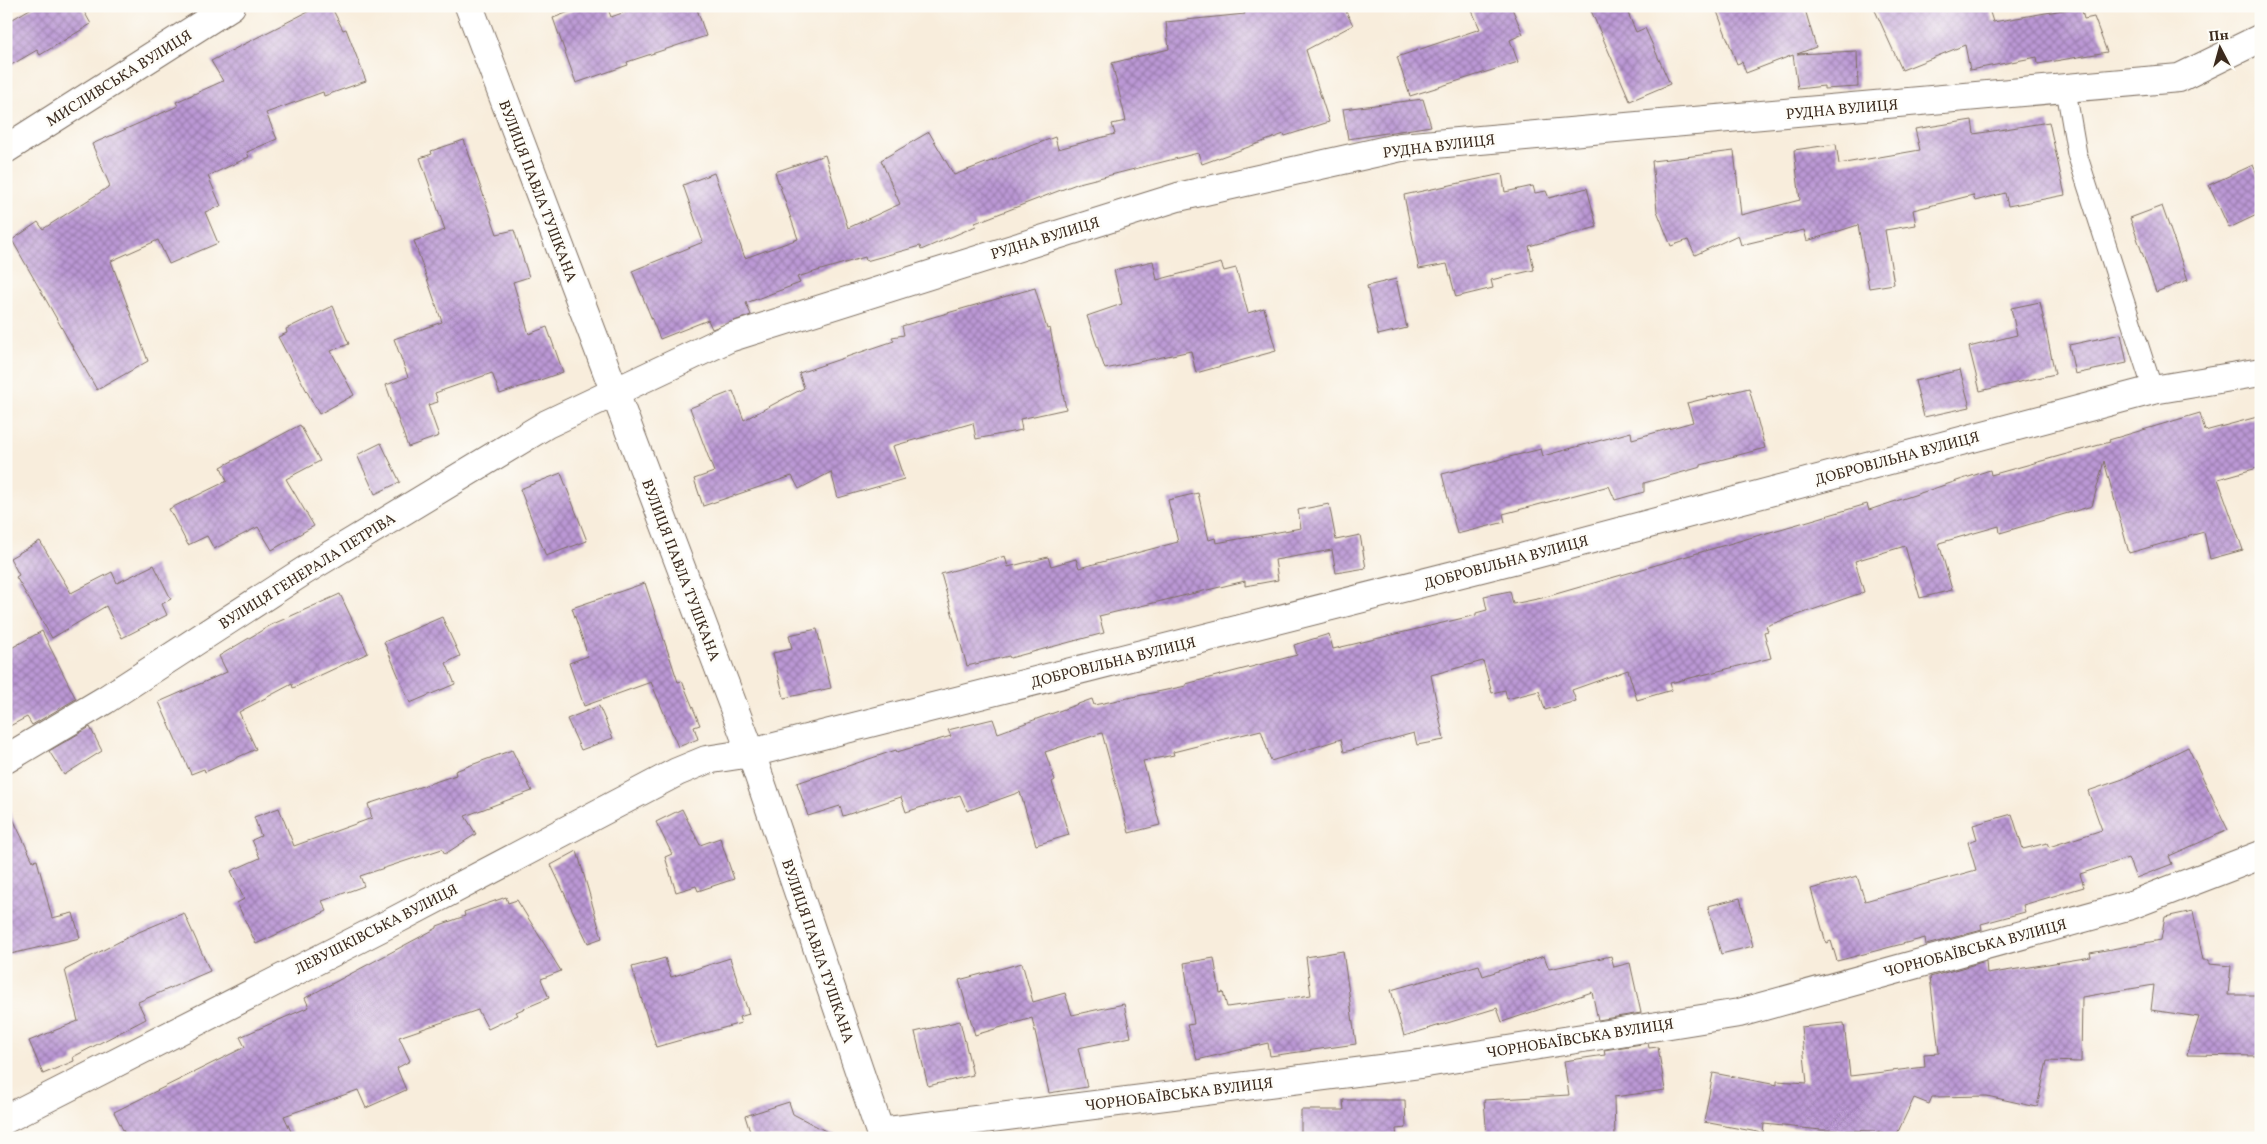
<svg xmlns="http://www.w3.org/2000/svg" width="2267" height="1144" font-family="Vollkorn,serif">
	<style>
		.building { fill: url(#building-cross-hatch) }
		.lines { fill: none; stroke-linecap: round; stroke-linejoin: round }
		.service-casing { stroke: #7d6e60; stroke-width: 21 }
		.minor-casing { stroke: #7d6e60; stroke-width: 30 }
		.service { stroke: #fff; stroke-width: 19 }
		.minor { stroke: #fff; stroke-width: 28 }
		.labels { text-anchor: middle; stroke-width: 5; stroke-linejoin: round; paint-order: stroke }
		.street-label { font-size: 15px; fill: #3b2a1e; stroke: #fdfcf7 }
	</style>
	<defs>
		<pattern id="building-cross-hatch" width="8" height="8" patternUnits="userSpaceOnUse" patternTransform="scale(1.25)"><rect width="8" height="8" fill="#bb98d5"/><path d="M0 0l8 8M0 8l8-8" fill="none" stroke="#997cac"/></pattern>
	</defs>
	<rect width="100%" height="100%" fill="#fdfcf7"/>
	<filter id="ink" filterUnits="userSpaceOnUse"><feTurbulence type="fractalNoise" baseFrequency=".02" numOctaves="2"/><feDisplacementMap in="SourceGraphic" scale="10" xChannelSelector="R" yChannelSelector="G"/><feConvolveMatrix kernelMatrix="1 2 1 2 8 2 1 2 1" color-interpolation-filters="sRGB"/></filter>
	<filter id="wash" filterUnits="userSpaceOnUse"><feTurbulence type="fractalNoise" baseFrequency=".0096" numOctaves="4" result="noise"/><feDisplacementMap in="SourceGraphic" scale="20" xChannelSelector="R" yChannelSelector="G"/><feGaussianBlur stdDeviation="1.12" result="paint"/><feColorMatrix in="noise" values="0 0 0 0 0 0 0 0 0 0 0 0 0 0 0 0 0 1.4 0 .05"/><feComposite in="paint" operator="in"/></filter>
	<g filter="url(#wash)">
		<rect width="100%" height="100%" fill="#f8eddc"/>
		<g id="blocks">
			<path class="building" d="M35 6H81L91 24 40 55 37 50 6 68V23Z
				M319 6H331L343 30 346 29 366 81 324 96 323 92 266 113 277 139 247 152 249 157 208 176 221 206 205 212 218 243 169 264 158 240 111 261 148 361 97 390 12 240 38 222 43 229 110 186 92 144 178 106 176 102 223 81 211 61Z
				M585 6H607L611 17 642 6H696L706 36 627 62 628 65 576 83 553 18Z
				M1241 6H1343L1353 25 1306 50 1329 122 1285 136 1284 134 1202 164 1198 153 1079 183 975 223 976 226 921 250 920 246 866 261 865 257 797 277 800 283 746 303 751 315 712 329 708 320 660 339 632 271 703 242 683 185 714 173 745 258 798 239 775 172 825 155 848 228 900 204 881 160 929 132 954 175 1055 137 1058 149 1115 134 1112 124 1126 121 1112 63 1169 49 1166 22 1245 14Z
				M1470 6H1511L1523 34 1510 40 1518 62 1410 96 1397 57 1480 29Z
				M1589 6H1625L1636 32 1645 28 1670 84 1630 101Z
				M1715 6H1804L1816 47 1797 54 1857 51 1858 87 1824 89V86L1798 89 1793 55 1746 73 1742 62 1737 64Z
				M1873 6H1988L1993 22 2081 7 2084 19 2094 17 2107 52 2038 64 2037 57 1970 70 1965 45 1902 70Z
				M1423 99 1431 126 1348 139 1343 109Z
				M1972 120 1974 134 2049 122 2065 195 2008 206 2005 193 1975 201 1973 195 1913 210 1916 225 1885 230 1894 284 1869 288 1858 225 1807 241 1804 230 1741 245 1738 235 1695 255 1688 240 1671 246 1657 211 1652 161 1734 151 1741 215 1800 200 1794 150 1836 144 1839 164 1920 150 1915 129Z
				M464 140 497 234 514 230 529 277 513 282 529 334 547 327 563 372 500 394 492 373 435 393 438 402 428 405 439 436 408 447 386 385 408 377 394 339 442 322 414 241 445 230 420 158 432 154 431 151Z
				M2253 165 2261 183V213L2229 228 2209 185Z
				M1502 174 1505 192 1533 186 1535 193 1546 191 1549 198 1587 188 1597 227 1529 246 1534 270 1491 280 1493 288 1456 297 1447 264 1419 269 1404 195Z
				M2162 206 2188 280 2156 292 2130 218Z
				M1153 261 1157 280 1221 263 1224 271 1236 268 1248 313 1264 308 1276 351 1196 373 1191 351 1105 369 1087 316 1122 304 1114 270Z
				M1396 279 1407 328 1378 335 1367 286Z
				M1035 288 1047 329 1050 328 1066 409 1020 419 1022 430 976 439 973 423 893 446 904 479 838 498 831 472 799 489 792 476 703 506 694 479 714 472 690 408 733 391 744 420 804 388 799 373 894 341 892 337 904 335 902 326Z
				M2040 302 2055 374 1980 391 1969 347 2017 335 2011 308Z
				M333 306 349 344 331 351 354 395 319 414 278 337 287 333 286 329Z
				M2121 334 2127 363 2075 374 2069 345Z
				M1960 370 1970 407 1924 417 1915 381Z
				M1749 388 1765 448 1701 465V467L1644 483V492L1615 500 1609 486 1503 514 1505 522 1457 534 1442 474 1541 449 1543 456 1631 432 1632 439 1693 422 1687 403Z
				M2200 413 2205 431 2261 416V467L2218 479 2243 550 2210 559 2204 532 2129 553 2104 461 2092 506 2000 533 1999 526 1939 543 1952 590 1920 598 1905 546 1855 561 1864 592 1766 626 1768 631 1764 632 1771 658 1670 683 1672 690 1637 700 1628 670 1572 690 1576 701 1545 710 1539 691 1507 699 1505 690 1492 693 1483 661 1431 675 1444 740 1417 745 1414 733 1344 752 1341 739 1271 761 1261 730 1173 752 1174 755 1143 761 1160 825 1129 833 1102 733 1045 752 1055 780 1052 782 1069 835 1036 845 1020 792 967 811 960 795 906 812 901 797 843 816 840 806 808 816 797 783 896 750 897 752 951 736 948 730 993 719 998 733 1092 699 1094 705 1186 686V684L1297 655 1294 645 1329 634 1333 649 1476 615V613L1487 610 1484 596 1510 591 1513 604 1542 598 1867 504 1869 510 1990 470 1991 475 2110 442 2109 440Z
				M300 425 320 461 286 479 314 526 272 550 258 527 214 549 207 536 188 545 169 509 227 481 221 467Z
				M381 443 400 482 375 494 357 455Z
				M561 473 587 541 546 556 520 489Z
				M1198 493 1209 540 1215 538 1216 543 1301 528 1298 510 1329 504 1336 540 1360 535 1366 568 1336 573 1332 550 1275 560 1278 580 1245 586V581L1099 616 1104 633 1010 658 1009 656 967 666 941 574 1005 556 1008 567 1048 557 1051 566 1076 559 1079 568 1178 542 1168 500Z
				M40 541 71 593 112 572 117 583 154 565 171 599 162 604 167 615 122 638 106 606 52 638 16 577 19 575 10 558Z
				M645 583 678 682 682 681 700 725 694 727 698 739 678 747 651 682 584 706 569 663 588 656 572 608Z
				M340 594 368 653 293 688 292 684 239 712 256 749 205 772 204 769 191 774 159 702 227 672 219 656 271 625Z
				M442 617 460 656 446 663 455 684 410 703 384 642Z
				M817 629 831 688 784 698 773 653 792 649 789 635Z
				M42 631 76 699 32 725 27 717 6 728V651Z
				M599 706 613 738 581 750 567 719Z
				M90 727 102 751 64 775 49 751Z
				M2188 747 2228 830 2169 856 2172 864 2136 878 2128 858 2080 874 2084 887 2023 905 2025 912 1981 924 1982 930 1926 945 1925 938 1837 961 1831 941 1826 943 1811 889 1857 876 1865 901 1976 870 1968 842 1977 839 1973 825 2012 814 2023 849 2047 843 2049 847 2102 830 2088 791 2123 779Z
				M512 750 532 791 465 816 476 834 445 854 442 849 360 876 364 886 322 901 327 911 256 944 237 903 244 899 231 871 260 858 252 840 261 836 254 817 279 808 294 846 372 818 368 804 456 775 455 771Z
				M6 804 33 861 37 860 52 918 73 913 80 938 6 955Z
				M682 809 700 845 720 838 734 879 698 891 696 886 676 892 665 857 672 854 656 822Z
				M577 851 602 938 588 943 551 865Z
				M506 897 508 903 517 900 561 971 541 979 549 998 516 1012 518 1015 488 1029 478 1010 399 1037 410 1061 397 1068 406 1090 366 1108 358 1090 284 1116 294 1138H127L114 1112 245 1047 240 1037 309 1007 305 998 437 928V926L465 916 464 912Z
				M1740 898 1753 946 1721 954 1708 906Z
				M2193 911 2203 960H2209V964L2231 966 2228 995H2261V1056L2187 1055 2199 1017 2151 1010 2154 985 2082 997 2081 1062 2047 1061 2037 1107 1987 1096 1932 1097 1929 1104 1914 1098 1895 1138 1874 1131 1821 1130 1764 1124 1763 1133 1704 1122 1713 1073 1777 1085V1081L1807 1083 1801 1027 1844 1023 1850 1076 1925 1067 1924 1054 1939 1053 1930 977 1986 961 1987 974 2091 957 2090 953 2161 940 2165 917Z
				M184 913 210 971 138 1002 146 1019 73 1057 74 1061 43 1074 29 1041 78 1021 65 970 134 934Z
				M1343 951 1356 1044 1270 1056 1268 1043 1197 1060 1187 1025 1194 1024 1184 963 1214 958 1220 993 1223 992 1227 1007 1311 995 1306 957Z
				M1544 956 1549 969 1611 956 1614 967 1630 963 1641 1013 1598 1020 1592 992 1502 1022 1497 1008 1404 1036 1391 990 1479 965 1483 976Z
				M665 958 671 977 730 958 749 1014 739 1017 741 1023 656 1047 632 967Z
				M1022 963 1033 1002 1065 993 1072 1015 1124 1004 1131 1037 1078 1048 1087 1087 1049 1093 1032 1018 975 1035 959 980Z
				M960 1021 973 1075 928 1086 915 1032Z
				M1648 1043 1649 1048 1658 1047 1665 1090 1614 1097 1615 1138H1487L1484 1100 1569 1095 1564 1061 1605 1055 1604 1050Z
				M1343 1100H1405L1406 1128 1396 1129 1397 1138H1301V1110H1344Z
				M789 1102 793 1114 839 1138H752L745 1116Z"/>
		</g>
	</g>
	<g filter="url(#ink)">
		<use href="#blocks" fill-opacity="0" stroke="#7d6e60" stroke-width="1"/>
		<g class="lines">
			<defs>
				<path id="service" d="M2066 90 2077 154 2153 390"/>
				<path id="minor" d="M469 6 751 753 882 1138
					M6 149 231 6
					M6 759 105 700 304 571 547 424 729 338 1178 197 1401 147 2179 78 2261 38
					M6 1119 392 922 677 772 706 760 751 753 1517 559 2153 390 2261 372
					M880 1132 1420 1064 1739 1013 2131 905 2261 855"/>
			</defs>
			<use href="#service" class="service-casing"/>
			<use href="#minor" class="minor-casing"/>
			<use href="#service" class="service"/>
			<use href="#minor" class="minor"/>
		</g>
	</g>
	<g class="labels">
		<g class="street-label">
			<text transform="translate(119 78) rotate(-32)" y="5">МИСЛИВСЬКА ВУЛИЦЯ</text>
			<text transform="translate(1842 109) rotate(-5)" y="5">РУДНА ВУЛИЦЯ</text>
			<text transform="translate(1439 146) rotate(-7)" y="5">РУДНА ВУЛИЦЯ</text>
			<text transform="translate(538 191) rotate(69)" y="5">ВУЛИЦЯ ПАВЛА ТУШКАНА</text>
			<text transform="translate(1045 238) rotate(-17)" y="5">РУДНА ВУЛИЦЯ</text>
			<text transform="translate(1897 458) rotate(-15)" y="5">ДОБРОВІЛЬНА ВУЛИЦЯ</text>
			<text transform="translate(1506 562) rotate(-15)" y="5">ДОБРОВІЛЬНА ВУЛИЦЯ</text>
			<text transform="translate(681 570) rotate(69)" y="5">ВУЛИЦЯ ПАВЛА ТУШКАНА</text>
			<text transform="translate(307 571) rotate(-32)" y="5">ВУЛИЦЯ ГЕНЕРАЛА ПЕТРІВА</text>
			<text transform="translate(1113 662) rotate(-14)" y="5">ДОБРОВІЛЬНА ВУЛИЦЯ</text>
			<text transform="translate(376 929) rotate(-27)" y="5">ЛЕВУШКІВСЬКА ВУЛИЦЯ</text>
			<text transform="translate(1975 948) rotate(-15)" y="5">ЧОРНОБАЇВСЬКА ВУЛИЦЯ</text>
			<text transform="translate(818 951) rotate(71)" y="5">ВУЛИЦЯ ПАВЛА ТУШКАНА</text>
			<text transform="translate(1580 1038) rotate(-9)" y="5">ЧОРНОБАЇВСЬКА ВУЛИЦЯ</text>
			<text transform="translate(1179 1094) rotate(-7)" y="5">ЧОРНОБАЇВСЬКА ВУЛИЦЯ</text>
		</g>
	</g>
	<rect width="2267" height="1144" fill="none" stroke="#fdfcf7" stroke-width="25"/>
	<g transform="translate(2220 48) rotate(354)" stroke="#fdfcf7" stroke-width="4" paint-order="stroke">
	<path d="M0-4L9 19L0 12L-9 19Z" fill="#3b2a1e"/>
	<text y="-8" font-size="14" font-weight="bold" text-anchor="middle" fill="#3b2a1e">Пн</text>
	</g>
</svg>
